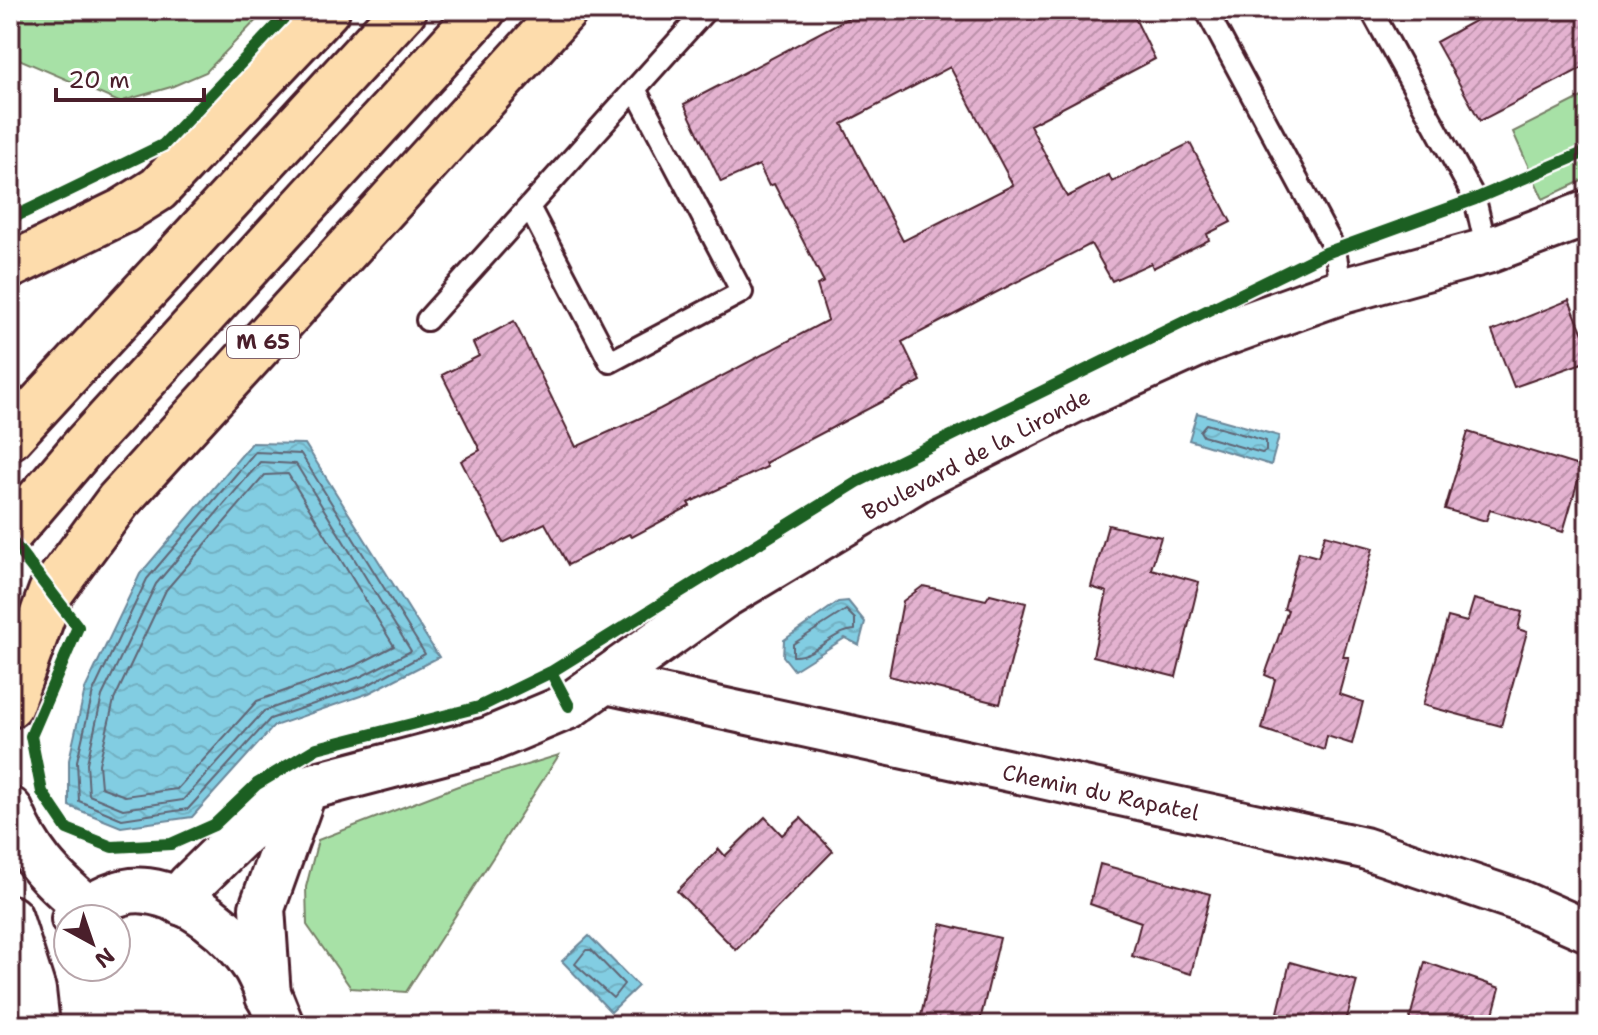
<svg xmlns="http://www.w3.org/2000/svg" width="1598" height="1035" font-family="'Shantell Sans',sans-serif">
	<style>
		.green { fill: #a7e1a6; stroke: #788068; stroke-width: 2 }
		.water { fill: url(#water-waves); stroke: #6c8799; stroke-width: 2 }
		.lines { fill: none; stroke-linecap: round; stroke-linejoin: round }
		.shore { stroke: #606574; stroke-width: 2 }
		.building { fill: url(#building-hatch); stroke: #4a1f2b; stroke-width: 2; fill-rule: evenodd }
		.service-casing { stroke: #4a1f2b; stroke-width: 26 }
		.minor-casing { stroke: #4a1f2b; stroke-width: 46 }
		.tertiary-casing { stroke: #4a1f2b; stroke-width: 50 }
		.secondary-casing { stroke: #4a1f2b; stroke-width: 50 }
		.primary-casing { stroke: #4a1f2b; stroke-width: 50 }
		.service { stroke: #fff; stroke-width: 20 }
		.minor { stroke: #fff; stroke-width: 40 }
		.tertiary { stroke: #fff; stroke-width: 44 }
		.secondary { stroke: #fff; stroke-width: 44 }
		.primary { stroke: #fddcac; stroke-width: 44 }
		.cycleway-casing { stroke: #fff; stroke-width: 17 }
		.cycleway { stroke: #1b5e20; stroke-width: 12 }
		.labels { text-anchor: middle; stroke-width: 6; stroke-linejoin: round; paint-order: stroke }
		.shield { fill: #fff; stroke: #80626b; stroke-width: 2 }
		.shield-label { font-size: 20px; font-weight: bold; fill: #4a1f2b }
		.street-label { font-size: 22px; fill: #4a1f2b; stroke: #fff }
	</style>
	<defs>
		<pattern id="water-waves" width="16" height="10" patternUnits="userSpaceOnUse" patternTransform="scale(2)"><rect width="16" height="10" fill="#82cde2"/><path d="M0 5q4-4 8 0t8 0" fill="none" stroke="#72b0c2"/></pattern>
		<pattern id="building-hatch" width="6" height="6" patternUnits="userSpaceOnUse" patternTransform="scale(2)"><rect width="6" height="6" fill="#e4b2d0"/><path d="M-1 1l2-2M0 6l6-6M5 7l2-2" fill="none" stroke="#bb90a9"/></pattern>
	</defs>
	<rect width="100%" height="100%" fill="#fff"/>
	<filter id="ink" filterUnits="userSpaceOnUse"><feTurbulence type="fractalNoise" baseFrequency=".0125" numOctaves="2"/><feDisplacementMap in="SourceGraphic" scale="16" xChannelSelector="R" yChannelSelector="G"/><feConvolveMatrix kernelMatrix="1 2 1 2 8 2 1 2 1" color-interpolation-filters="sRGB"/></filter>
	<g filter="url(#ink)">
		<path class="green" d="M10 10H266L206 72 171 87 119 102 21 60 10 51Z
			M1588 94V178L1543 199 1513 132Z
			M559 755 406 992 351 988 307 925 306 887 318 840 458 786Z"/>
		<path class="water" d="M1197 413 1279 436 1271 465 1189 440Z
			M252 443 305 444 439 657 369 693 274 726 192 817 121 827 69 806V760L85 689 140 574Z
			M848 601 865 622 859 645 845 638 794 670 783 656 784 640 838 602Z
			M589 936 638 986 611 1012 562 961Z"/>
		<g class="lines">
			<path class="shore" d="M1206 424 1266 441V451L1262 453 1203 436 1200 431Z
				M255 452 301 454 425 654 366 686 270 719 188 809 122 819 79 801 77 761 93 692 147 579Z
				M260 462 296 464 411 651 362 676 264 711 183 800 123 809 89 795 87 763 102 696 156 584Z
				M288 474 394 646 357 665 257 701 177 789 125 796 101 787 99 764 114 700 166 590 265 475Z
				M846 610 855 619V630C832 631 815 657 793 656V644Z
				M586 950H591L624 984 613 998 575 964Z"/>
		</g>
		<path class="building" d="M863 10H1131L1155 59 1030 125 1067 197 1109 175 1112 182 1190 143 1231 222 1207 234 1209 240 1153 268 1151 263 1112 281 1091 244 995 293 902 342 921 381 765 463 767 467 688 503 690 506 632 537 629 534 568 565 545 523 503 543 461 461 480 450 442 375 479 356 473 343 514 321 576 447 660 409 828 320 817 285 824 282 774 184 769 186 759 165 721 182 684 104ZM950 67 1013 185 903 241 842 124Z
			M1475 10H1588V65L1480 121 1436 42 1478 19Z
			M1569 300 1588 346V361L1514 387 1492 331Z
			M1468 432 1582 467 1563 532 1490 510 1486 521 1445 509Z
			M1108 525 1161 537 1151 569 1199 582 1176 677 1093 656 1107 592 1091 587Z
			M1325 535 1373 548 1343 657H1349L1339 694 1363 702 1352 744 1327 736 1324 750 1262 729 1275 679 1265 675 1288 610 1284 609 1299 552 1318 557Z
			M923 586 986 600 990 594 1026 603 1000 704 889 676 903 601Z
			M1474 599 1522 612 1518 629 1527 632 1501 726 1423 705 1448 617 1467 622Z
			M765 817 782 835 801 818 833 851 736 950 677 891 719 849 725 856Z
			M1100 864 1210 894 1191 974 1132 956 1141 922 1090 904Z
			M941 924 1000 938 979 1025H919Z
			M1290 962 1357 981 1345 1025H1275Z
			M1425 962 1500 988 1490 1025H1408Z"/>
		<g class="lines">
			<defs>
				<path id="service" d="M1206 10 1335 250 1342 291
					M1371 10 1475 199 1487 251
					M529 207 610 362 742 292 635 89
					M427 320 706 10"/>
				<path id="minor" d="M606 683 1364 848 1520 901 1588 931"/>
				<path id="tertiary" d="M182 903 189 886 241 835 271 808 305 788 488 740 569 706 723 596 923 476 1072 401 1209 339 1342 291 1487 251 1588 213
					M268 996 262 908 305 788"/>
				<path id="secondary" d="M10 810C29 855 49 877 87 908
					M10 918 33 990 37 1025
					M74 919C93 904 121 887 147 891 190 897 233 932 256 968 266 986 273 1006 281 1025"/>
				<path id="primary" d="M10 266 123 211 158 189 327 10
					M10 437 404 10
					M10 533 86 444 483 10
					M10 705 51 592 118 501 565 10"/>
			</defs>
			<use href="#service" class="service-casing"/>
			<use href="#minor" class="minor-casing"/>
			<use href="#tertiary" class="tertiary-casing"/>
			<use href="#secondary" class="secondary-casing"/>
			<use href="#primary" class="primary-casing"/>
			<use href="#service" class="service"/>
			<use href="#minor" class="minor"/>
			<use href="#tertiary" class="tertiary"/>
			<use href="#secondary" class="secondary"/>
			<use href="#primary" class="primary"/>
			<defs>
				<path id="cycleway" d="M10 219 163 145 291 10
					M10 539 78 627 31 736 42 792 67 829 112 847 171 844 214 825 257 784 317 748 479 707 551 672 569 706
					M551 672 859 481 1323 254 1475 199 1588 151"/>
			</defs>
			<use href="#cycleway" class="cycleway-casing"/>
			<use href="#cycleway" class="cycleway"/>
		</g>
	</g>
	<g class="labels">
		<rect class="shield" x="227" y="326" width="72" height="32" rx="6"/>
		<g class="shield-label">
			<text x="263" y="349">M 65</text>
		</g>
		<g class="street-label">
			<text transform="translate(976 454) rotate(-28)" y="8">Boulevard de la Lironde</text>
			<text transform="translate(1101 792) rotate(12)" y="8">Chemin du Rapatel</text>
		</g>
	</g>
	<rect width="1598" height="1035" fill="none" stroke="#fff" stroke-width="40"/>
	<rect x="20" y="20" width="1558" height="995" fill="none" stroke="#4a1f2b" stroke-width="3" filter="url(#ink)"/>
	<g transform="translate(92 943) rotate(140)"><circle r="38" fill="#ffffff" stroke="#b7a5aa" stroke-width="2"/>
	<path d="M0-6L14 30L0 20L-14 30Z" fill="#4a1f2b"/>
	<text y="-12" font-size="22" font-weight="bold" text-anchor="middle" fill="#4a1f2b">N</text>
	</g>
	<path d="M56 88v12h148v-12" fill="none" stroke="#4a1f2b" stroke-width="4"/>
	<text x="68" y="88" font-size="24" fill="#4a1f2b" stroke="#ffffff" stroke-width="6" paint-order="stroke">20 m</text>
</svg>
